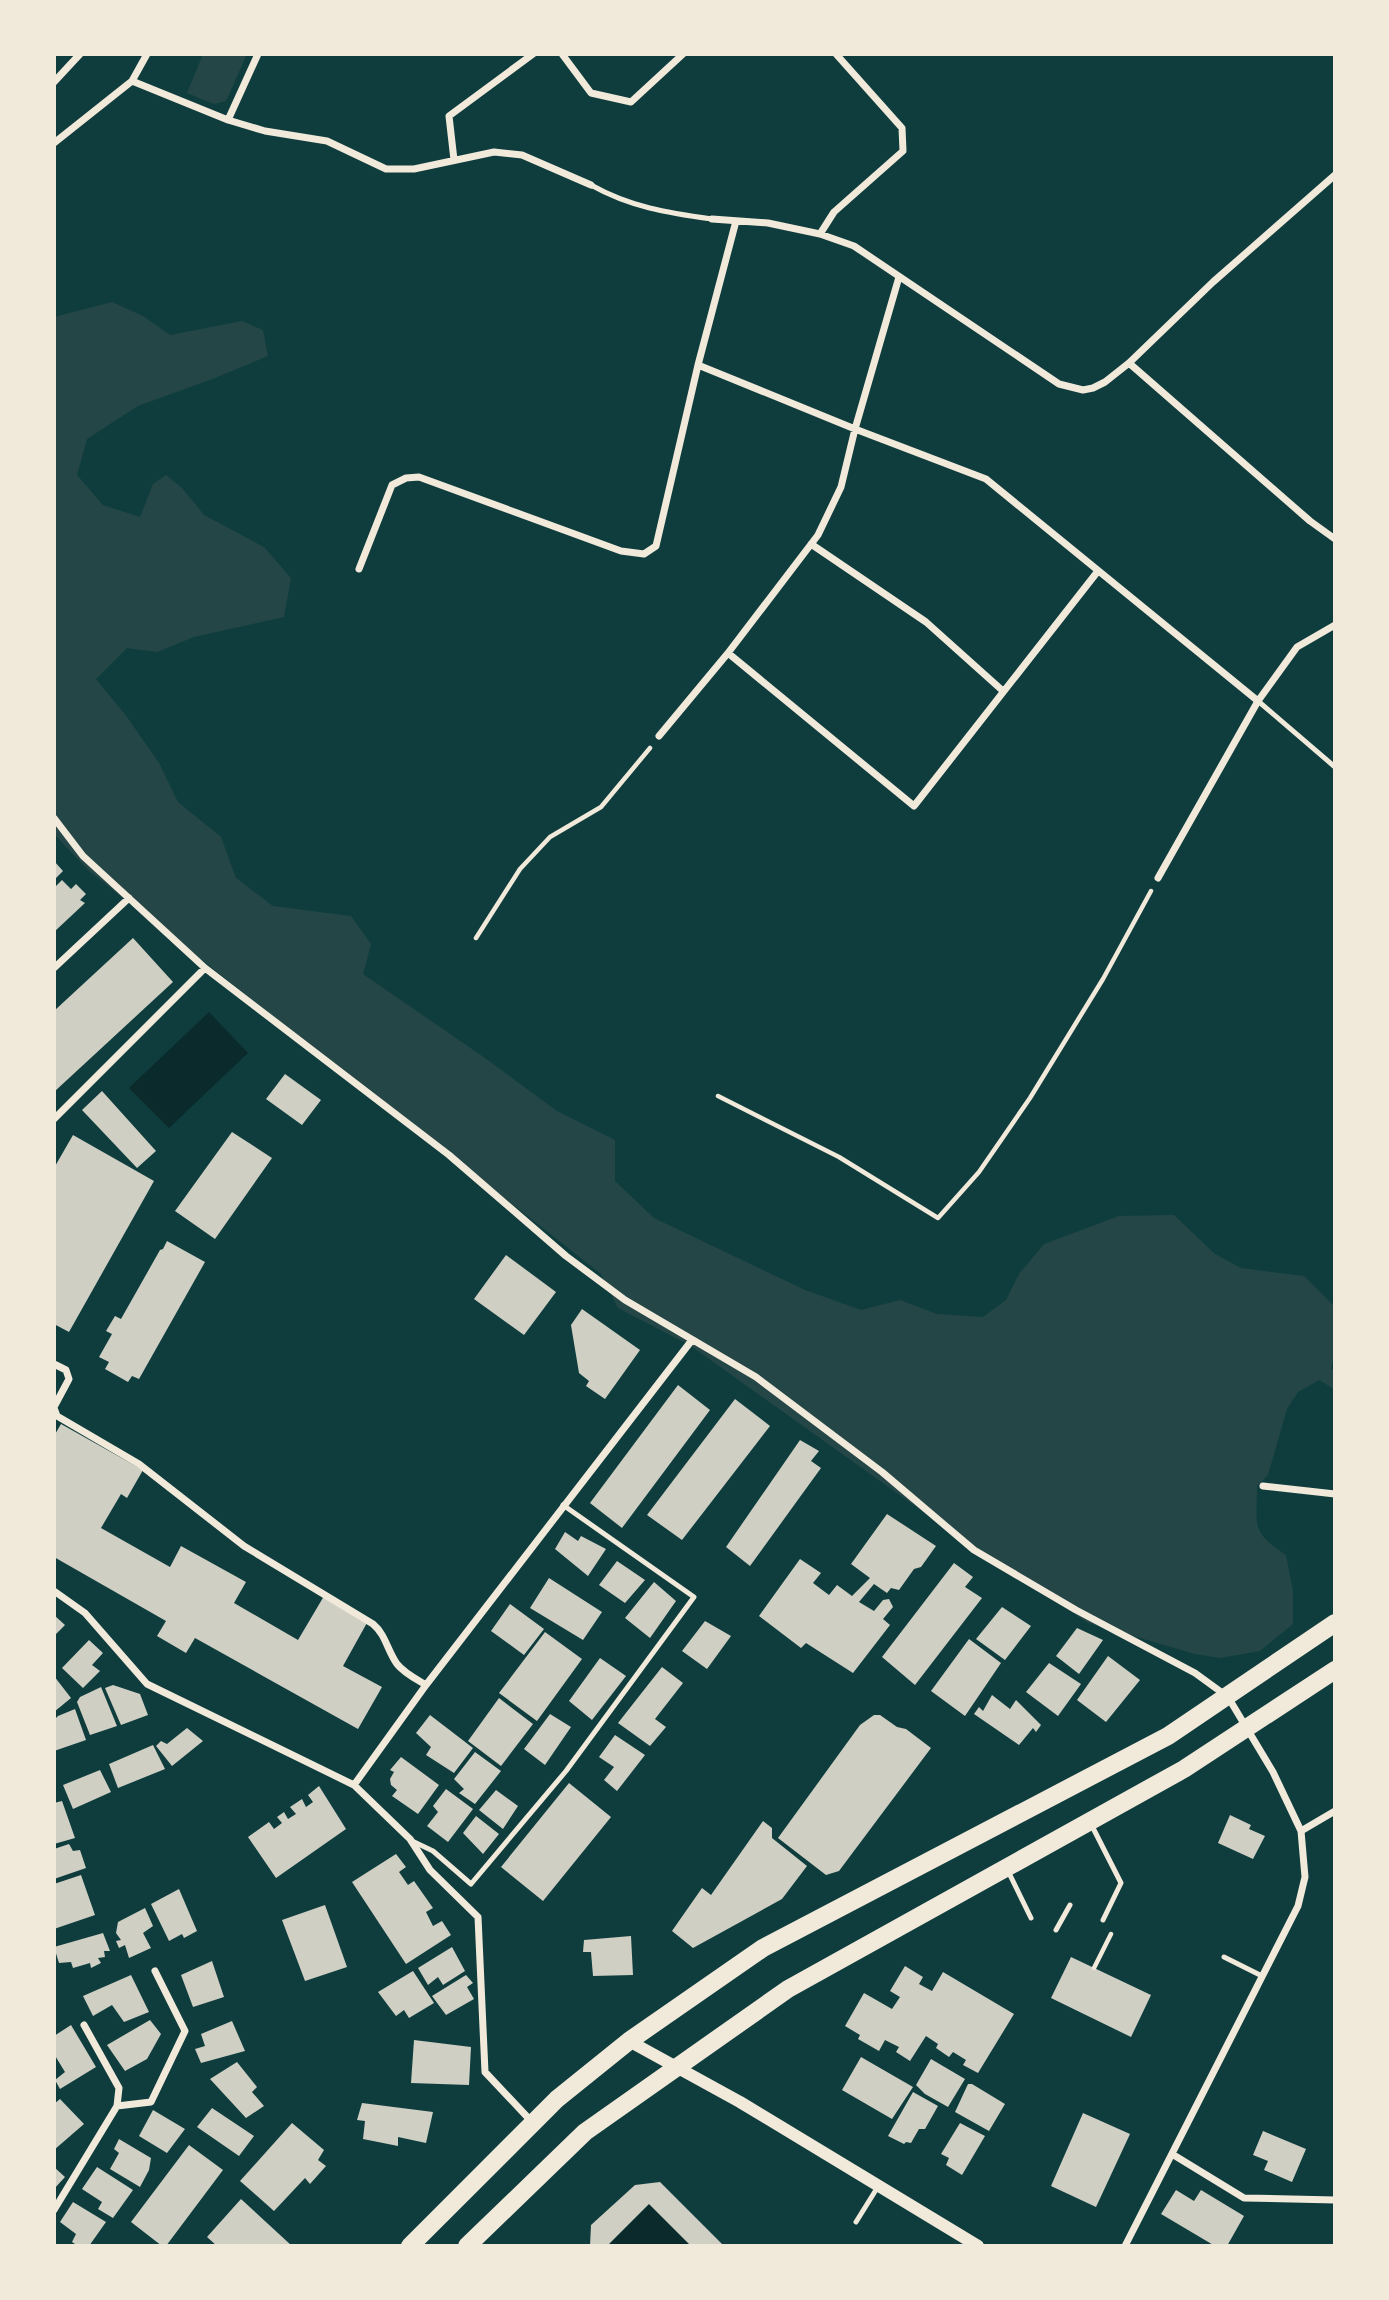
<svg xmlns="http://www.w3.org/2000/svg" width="1389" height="2300" font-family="'Asap Condensed',sans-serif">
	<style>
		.green { fill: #244646 }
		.water { fill: #0a2a2b }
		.building { fill: #cfcfc3 }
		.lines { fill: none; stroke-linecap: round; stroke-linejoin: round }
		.path { stroke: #f1e9da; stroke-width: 4.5 }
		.service { stroke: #f1e9da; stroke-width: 5 }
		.minor { stroke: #f1e9da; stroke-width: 7 }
		.tertiary { stroke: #f1e9da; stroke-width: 12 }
		.primary { stroke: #f1e9da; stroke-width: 18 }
	</style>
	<rect width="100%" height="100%" fill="#0f3d3e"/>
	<path class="green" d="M203 54H247L226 101 214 104 187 93Z
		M112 302 143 316 170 335 242 321 263 330 268 356 215 378 138 406 87 439 77 475 103 505 140 517 153 484 166 475 182 488 204 515 264 547 291 578 284 617 194 637 157 652 127 648 96 679 127 717 159 763 178 802 221 837 236 878 273 906 351 916 371 944 363 974 485 1058 557 1111 615 1140V1181L654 1218 805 1290 861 1310 900 1300 937 1314 983 1317 1006 1300 1019 1274 1044 1244 1119 1216 1174 1215 1215 1254 1241 1268 1304 1276 1335 1307V1353L1331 1369 1335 1371V1393L1334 1389 1319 1380 1298 1392 1287 1409 1268 1475 1257 1486C1257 1526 1250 1531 1286 1555L1293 1591V1624L1260 1651 1220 1658 1195 1654 1088 1623 971 1546 691 1346 618 1308 601 1274 89 871 54 834V317Z"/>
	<path class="water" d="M209 1012 248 1053 169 1128 129 1088Z
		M649 2204 691 2246H611L609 2244Z"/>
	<path class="building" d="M54 861 63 871 54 880Z
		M62 880 71 889 76 884 86 894 80 900 85 903 54 932V888Z
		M133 938 173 982 54 1092V1011Z
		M285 1074 321 1100 302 1125 266 1099Z
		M102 1091 156 1151 137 1168 82 1110Z
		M232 1132 272 1158 215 1239 175 1211Z
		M73 1135 154 1181 69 1332 54 1324V1168Z
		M167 1241 205 1262 139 1379 132 1376 128 1382 105 1369 109 1362 99 1357 112 1334 106 1331 115 1316 121 1319 160 1250 163 1249Z
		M506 1255 556 1292 524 1335 474 1299Z
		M582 1309 640 1350 605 1399 586 1386 589 1381 579 1373 571 1325Z
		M678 1385 710 1410 622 1528 590 1503Z
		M735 1399 770 1426 682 1540 647 1515Z
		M61 1424 143 1470 127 1498 121 1494 101 1528 170 1567 181 1546 246 1582 234 1603 298 1640 324 1596 368 1621 343 1666 382 1687 358 1729 195 1638 186 1653 157 1636 166 1621 54 1557V1436Z
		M800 1440 819 1451 811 1461 821 1468 750 1566 726 1547Z
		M887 1514 936 1546 921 1567 914 1569 899 1590 891 1588 887 1593 874 1584 859 1602 874 1611 883 1600 889 1599 893 1607 883 1619 890 1625 853 1673 806 1643 801 1648 759 1616 800 1559 821 1573 813 1583 829 1595 837 1585 852 1596 870 1578 851 1564Z
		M565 1532 578 1541 581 1536 606 1549 588 1576 555 1549Z
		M617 1561 645 1580 625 1603 599 1585Z
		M954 1563 973 1577 965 1587 982 1598 915 1685 882 1657Z
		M549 1578 602 1612 583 1640 530 1608Z
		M654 1582 676 1601 650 1638 625 1618Z
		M510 1604 544 1629 524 1655 491 1631Z
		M1002 1607 1031 1626 1005 1660 976 1639Z
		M54 1615 65 1625 54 1636Z
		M705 1621 731 1636 707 1669 682 1651Z
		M1077 1628 1103 1640 1079 1674 1056 1656Z
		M545 1632 582 1659 537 1721 499 1693Z
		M969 1639 1001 1663 965 1716 931 1691Z
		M89 1640 103 1653 92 1665 100 1671 83 1688 62 1668Z
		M1108 1656 1140 1680 1106 1722 1077 1700Z
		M600 1658 626 1676 592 1720 569 1701Z
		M1049 1663 1081 1684 1058 1716 1026 1692Z
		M662 1667 683 1683 655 1719 666 1727 650 1746 618 1723Z
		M54 1676 71 1698 54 1712Z
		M113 1685 140 1694 148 1715 121 1725 105 1688Z
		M101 1687 117 1726 90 1735 77 1702 80 1697Z
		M992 1695 1010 1709 1016 1700 1041 1725 1036 1732 1033 1728 1019 1745 974 1714 979 1707 983 1711Z
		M499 1698 533 1724 501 1766 468 1741Z
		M75 1709 86 1740 54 1751V1720L58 1716Z
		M550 1714 571 1727 545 1765 524 1749Z
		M430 1715 473 1748 454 1773 426 1755 431 1747 416 1733Z
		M874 1715H880L897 1727 906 1729 931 1748 839 1871 826 1875 778 1838 860 1725Z
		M187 1728 203 1741 172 1766 156 1746 161 1741 167 1744Z
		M615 1735 645 1755 617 1791 604 1780 614 1767 599 1757Z
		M153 1745 165 1769 118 1788 109 1764Z
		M475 1752 501 1771 475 1804 459 1793 464 1789 454 1779Z
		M401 1757 439 1785 418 1814 392 1796 397 1790 391 1785 390 1779 394 1772 390 1770Z
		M100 1770 111 1792 73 1809 63 1785Z
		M569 1783 611 1817 543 1901 501 1867Z
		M319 1786 346 1829 276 1878 248 1837 269 1822 274 1829 282 1823 277 1817 284 1812 288 1819 296 1814 290 1807 302 1799 306 1807 313 1802 308 1795Z
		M446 1789 473 1809 448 1842 427 1826 438 1812 433 1806Z
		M496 1790 518 1806 503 1829 479 1810Z
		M62 1801 75 1838 54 1844V1803Z
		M1230 1815 1251 1825 1249 1829 1265 1836 1253 1859 1218 1843Z
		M476 1816 499 1834 483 1854 463 1833Z
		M763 1821 772 1828V1838L807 1866 782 1899 693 1948 672 1931 702 1888 711 1895Z
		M69 1844 73 1851 80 1850 86 1868 54 1879V1849Z
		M396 1854 406 1867 399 1872 408 1885 414 1881 433 1908 426 1912 433 1926 442 1921 451 1935 406 1964 352 1882Z
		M81 1875 95 1915 54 1929V1884Z
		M179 1889 197 1931 184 1938 182 1934 169 1941 151 1904Z
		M325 1905 347 1967 305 1981 282 1920Z
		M145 1908 153 1926 143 1933 151 1948 129 1958 125 1945 119 1948 116 1941 121 1940 116 1933 118 1922Z
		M103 1933 110 1951H104L105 1957 98 1958 101 1963 91 1968 90 1963 73 1968 71 1962 59 1963 54 1947Z
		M631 1936 633 1975 593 1976 591 1952H583L584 1940Z
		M452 1947 465 1971 443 1985 438 1977 428 1985 418 1968Z
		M1071 1957 1151 1995 1131 2037 1051 1998Z
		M212 1961 224 1997 193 2007 181 1975Z
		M905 1966 923 1977 919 1984 932 1991 943 1972 1014 2014 978 2073 963 2065 966 2060 953 2052 949 2057 936 2048 938 2044 926 2036 910 2061 896 2052 899 2047 885 2040 879 2051 858 2039 860 2035 845 2026 864 1993 892 2009 900 1997 890 1991Z
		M413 1971 434 2003 409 2018 404 2010 396 2016 378 1992Z
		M131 1975 149 2012 124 2022 112 2005 93 2016 83 1996Z
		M466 1975 473 1983 467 1987 474 1999 446 2015 432 1996Z
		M150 2020 161 2034 147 2059 125 2071 107 2045Z
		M232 2021 245 2051 201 2063 195 2049 205 2046 201 2034Z
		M71 2025 96 2067 60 2089 55 2080 65 2072 54 2054V2036Z
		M414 2040 471 2047 469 2085 411 2083Z
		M861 2057 913 2087 892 2119 842 2090Z
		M931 2059 965 2079 948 2107 925 2094 916 2085Z
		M237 2062 257 2087 252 2092 264 2106 246 2118 210 2079Z
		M968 2084H972L1005 2104 989 2131 955 2112Z
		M913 2092 938 2106 925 2129H919L911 2143 906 2142 904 2144 888 2136Z
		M60 2099 84 2124 54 2150V2104Z
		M362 2103 433 2112 426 2143 398 2137V2146L363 2139 365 2121 357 2120Z
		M212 2108 254 2136 239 2156 197 2127Z
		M153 2110 185 2129 167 2153 139 2136Z
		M1083 2113 1130 2134 1096 2207 1051 2186Z
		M292 2123 324 2150 318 2160 326 2166 310 2184 305 2178 274 2211 240 2181Z
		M960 2123 985 2136 962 2175 946 2165 949 2158 941 2154Z
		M1263 2131 1306 2149 1292 2182 1264 2170 1268 2161 1253 2155Z
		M119 2139 151 2158 149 2170 140 2187 110 2169 119 2153 114 2149Z
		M189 2145 223 2170 166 2246H162L131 2222Z
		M54 2167 65 2177 54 2189Z
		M97 2167 133 2190 113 2218 98 2209 102 2202 82 2189Z
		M660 2182 724 2246H691L649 2204 609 2244 611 2246H590L591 2225 635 2185Z
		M1176 2190 1194 2201 1201 2190 1244 2216 1227 2246H1215L1161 2214Z
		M241 2199 292 2246H217L207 2237Z
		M73 2202 106 2222 89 2246H78L72 2242 76 2234 60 2222Z"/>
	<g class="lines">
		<path class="path" d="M476 938 520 869 550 837 601 807 650 748
			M718 1096 839 1157 938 1218 979 1172 1030 1098 1103 979 1151 891
			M1094 1968 1111 1934"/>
		<path class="service" d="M591 185C630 207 668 213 712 219
			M1258 701 1335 767
			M1091 1824 1121 1883 1103 1920
			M412 1841 433 1851 471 1884 566 1771 694 1597 563 1505
			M1008 1871 1031 1918
			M1056 1930 1070 1905
			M1224 1957 1262 1976
			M856 2222 879 2185"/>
		<path class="minor" d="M562 54 591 93 631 102 683 54
			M836 54 902 128 903 151 834 212 820 234 854 246 1059 384 1083 390 1093 388 1105 382 1129 363 1213 282 1335 175
			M132 81 228 120 265 131 327 141 386 169H414L494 152 522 155 591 185
			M54 82 80 54
			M228 120 258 54
			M54 143 132 81 147 54
			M454 160 449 116 533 54
			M712 219 768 223 820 234
			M1129 363 1310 521 1335 539
			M698 365 855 429 899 277
			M811 544 926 622 1003 691
			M359 569 392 485 406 478 419 477 621 551 644 554 656 546 698 365 736 221
			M728 653 914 806 1098 571
			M659 736 728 653 818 535 841 487 855 429 986 479 1258 701 1297 647 1335 625
			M54 818 83 856 205 968 449 1155 566 1256 625 1300 756 1377 882 1472 974 1550 1076 1610 1195 1673 1228 1697 1273 1772 1301 1831 1305 1877 1298 1906 1125 2246
			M1158 878 1258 701
			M54 968 129 898
			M54 1119 205 968
			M54 1364 66 1370 69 1379 54 1407
			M54 1408 57 1416 139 1464 244 1546 373 1624C386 1635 387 1650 397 1664 404 1673 416 1679 426 1685
			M1263 1486 1335 1494
			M54 1591 85 1613 147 1684 354 1785 410 1839 430 1870 478 1917 485 2072 532 2122
			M354 1785 426 1685 692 1340
			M1301 1831 1335 1811
			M84 2025 119 2088 117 2106
			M1172 2154 1244 2198 1335 2200
			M54 2210 117 2106 151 2102 185 2031 155 1971"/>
		<path class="tertiary" d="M629 2041 740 2102 978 2246"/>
		<path class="primary" d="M410 2246 557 2099 629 2041 763 1948 1168 1736 1335 1623
			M467 2246 585 2132 788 1989 1184 1769 1335 1670"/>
	</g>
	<rect width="1389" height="2300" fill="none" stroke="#f1e9da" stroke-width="112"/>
</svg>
